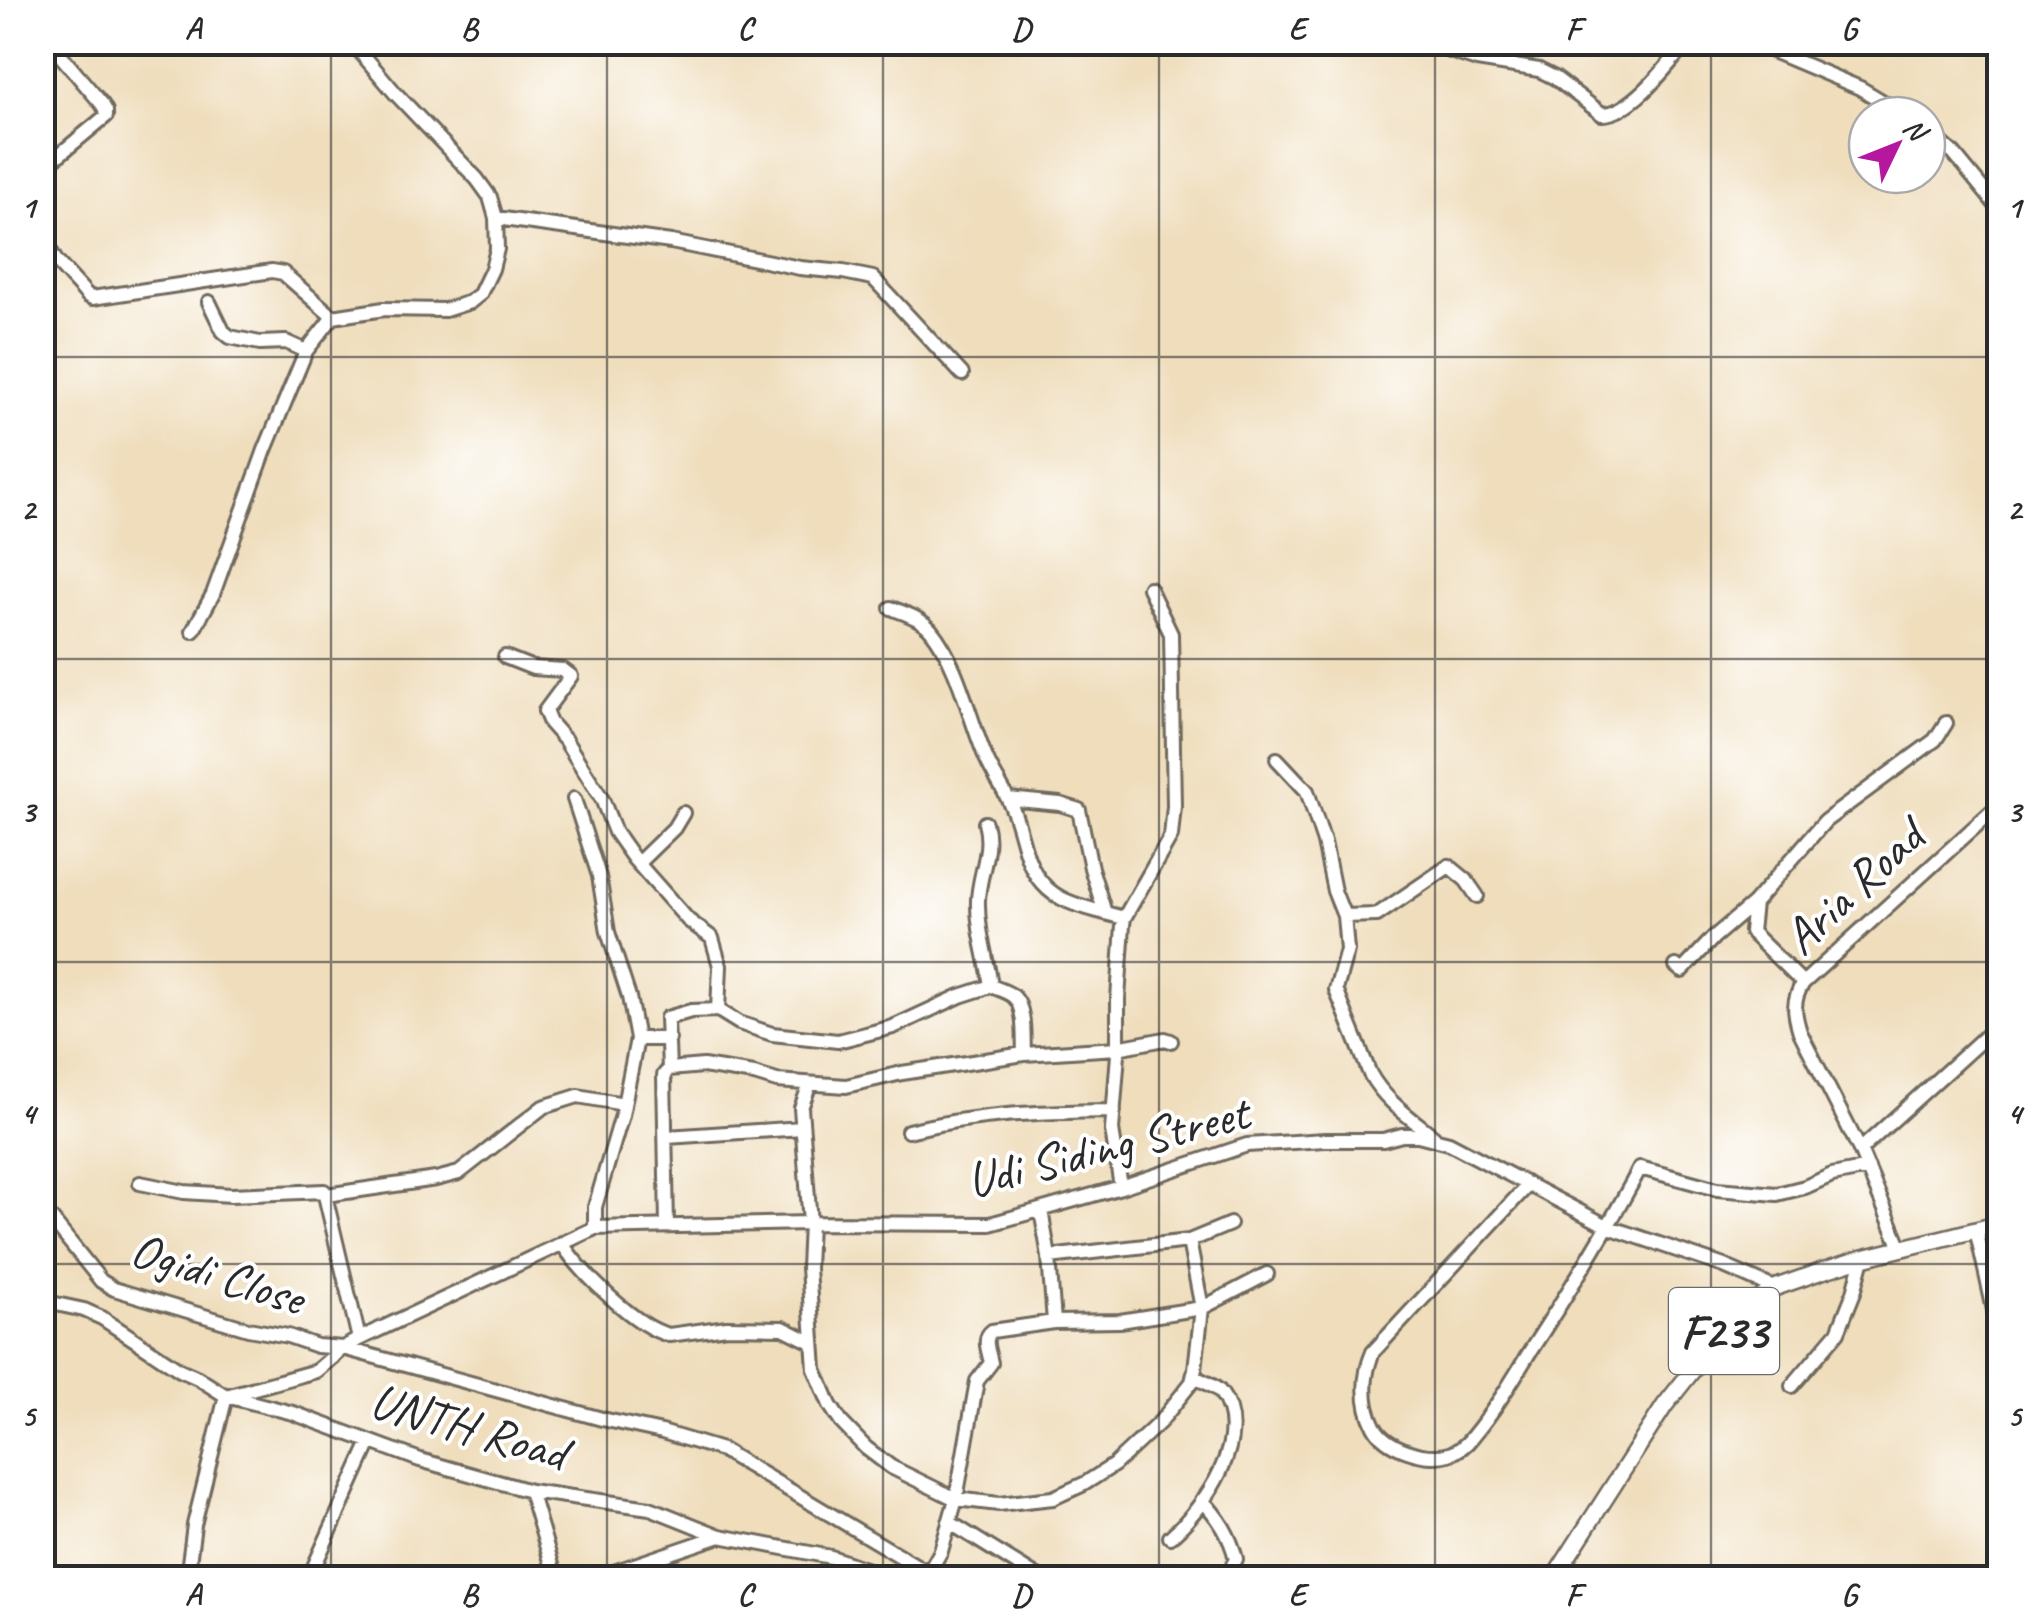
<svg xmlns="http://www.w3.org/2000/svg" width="2042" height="1621" font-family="Caveat,sans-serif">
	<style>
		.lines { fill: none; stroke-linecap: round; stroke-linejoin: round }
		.minor-casing { stroke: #70695d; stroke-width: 18 }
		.major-casing { stroke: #70695d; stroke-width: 20 }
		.minor { stroke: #fff; stroke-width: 12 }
		.major { stroke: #fff; stroke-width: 15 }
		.grid { fill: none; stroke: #2b2b2b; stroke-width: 2.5; stroke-opacity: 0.55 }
		.labels { text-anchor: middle; stroke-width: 8; stroke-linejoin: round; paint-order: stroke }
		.shield { fill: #fff; stroke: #6b6b6b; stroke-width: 2.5 }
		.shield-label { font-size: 48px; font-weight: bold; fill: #2b2b2b }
		.street-label { font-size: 50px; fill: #2b2b2b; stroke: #fff }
		.neatline { fill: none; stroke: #2b2b2b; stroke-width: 4 }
		.grid-label { font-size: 32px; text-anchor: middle; font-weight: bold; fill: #2b2b2b }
	</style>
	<rect width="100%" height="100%" fill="#fff"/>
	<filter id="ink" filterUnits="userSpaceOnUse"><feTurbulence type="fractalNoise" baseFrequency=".01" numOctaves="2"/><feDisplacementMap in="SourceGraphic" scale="20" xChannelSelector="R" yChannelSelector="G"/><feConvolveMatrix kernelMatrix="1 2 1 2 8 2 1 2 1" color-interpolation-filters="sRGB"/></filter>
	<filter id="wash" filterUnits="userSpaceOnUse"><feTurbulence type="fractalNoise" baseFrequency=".0048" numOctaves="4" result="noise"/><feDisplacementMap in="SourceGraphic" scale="40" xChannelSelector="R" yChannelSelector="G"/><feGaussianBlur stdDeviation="2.25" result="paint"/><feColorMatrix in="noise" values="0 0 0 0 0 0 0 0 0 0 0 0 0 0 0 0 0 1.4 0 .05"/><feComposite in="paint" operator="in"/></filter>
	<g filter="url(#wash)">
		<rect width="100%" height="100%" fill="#efddbb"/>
	</g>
	<g filter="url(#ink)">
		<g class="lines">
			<defs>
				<path id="minor" d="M1751 42 1860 88 1905 115
					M1441 48 1477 60 1539 70 1555 78 1602 114C1631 115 1669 64 1687 42
					M1927 130 1954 154 2000 210
					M42 169 106 116V111L102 104 49 42
					M496 218 671 242 800 268 843 272 873 278 962 374
					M42 236 56 261 88 296 92 298 272 271 283 273 333 317
					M209 302 223 331 230 337 260 343 286 342 306 351
					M891 608C904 613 921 618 931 630 958 663 969 718 986 758 994 777 1007 793 1014 813 1023 836 1025 865 1043 884 1058 902 1084 907 1105 913
					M193 631 213 594 265 450 306 351 333 317 384 309 445 310 470 302 480 294 492 269 497 249 496 218 490 197 477 179 396 94 352 42
					M505 657 533 668 563 670 571 676 545 711 550 723 565 740 602 799 615 832 634 859 688 920 712 938 720 966 718 1010
					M1277 759 1307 791 1324 842 1334 891 1344 916 1347 950 1336 990 1370 1074C1385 1101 1411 1118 1434 1137
					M574 799 599 876 608 932 629 997 637 1039 622 1115 595 1207V1228
					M1008 799 1060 804 1079 810 1091 868 1105 913 1124 918
					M985 823C993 850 979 873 978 900 977 929 987 958 991 986 998 989 1009 992 1014 997 1026 1009 1023 1038 1024 1054
					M638 863 674 828 683 813
					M1344 916 1377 915 1449 866 1466 880 1477 896
					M42 935 43 934
					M1676 966 1682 971 1714 937 1754 903
					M1803 983 1751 932 1754 903 1825 821 1935 740 1946 723
					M637 1039H669
					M669 1069 703 1066 754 1074 777 1081 846 1086 902 1073 1024 1054 1117 1048 1165 1039 1171 1041
					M810 1084 801 1108 810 1223 808 1268 815 1369 830 1405 841 1422 866 1448 891 1467 956 1499 999 1504 1053 1498 1084 1484 1114 1465 1160 1422 1192 1382 1195 1369 1202 1308 1189 1241
					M908 1131C980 1113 1040 1112 1114 1111
					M667 1137 802 1128
					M1860 1150 2000 1023
					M140 1183 184 1192 231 1195 324 1191 359 1339
					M1528 1185 1373 1352C1363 1375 1362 1403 1374 1426 1385 1448 1426 1461 1449 1454 1459 1451 1467 1444 1473 1436 1494 1411 1512 1381 1529 1353 1568 1293 1606 1232 1640 1168L1717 1189 1777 1194 1805 1187 1832 1175 1868 1168
					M1121 1187 1112 1130 1118 1054V999L1123 925 1124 918 1171 836 1174 806 1171 634 1149 588
					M326 1195 436 1179 459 1173 543 1107 578 1096 624 1104
					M42 1207 101 1281 114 1289 248 1329 288 1336 317 1346 343 1348 602 1419 662 1432 722 1450 937 1578
					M1041 1210 1049 1257 1054 1322
					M667 1225 664 1075 669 1069 667 1018 691 1011 718 1010 739 1023 772 1034 838 1041 893 1027 960 996 991 986
					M1976 1229 2000 1337
					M562 1243C579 1271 637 1328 669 1335L727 1327 783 1328 811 1342
					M1901 1248 1860 1150 1800 1032C1794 1013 1792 1000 1803 983L2000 804
					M1049 1257 1189 1241 1230 1224
					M42 1301 84 1310 102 1318 180 1370 198 1378 226 1396 293 1413 420 1460 530 1491 650 1508 720 1536 831 1557 891 1578
					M1792 1386 1838 1332 1854 1292 1863 1258
					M530 1491 556 1578
					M1202 1500C1219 1518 1230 1535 1236 1559L1226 1578
					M949 1522 1039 1578
					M1170 1537C1205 1507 1253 1438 1221 1393 1216 1386 1202 1381 1194 1377
					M929 1572 941 1551 956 1499 977 1381 991 1363C989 1352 982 1338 992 1331L1054 1322 1120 1321 1202 1308 1267 1274
					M187 1578 194 1525 226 1396 316 1371 343 1348 359 1339 595 1228 810 1223 990 1224 1121 1187 1247 1145 1325 1140H1383L1402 1135H1418L1449 1143 1609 1227 1724 1266 1774 1288
					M309 1578 370 1442
					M596 1578 720 1536"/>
				<path id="major" d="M1554 1578 1665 1405 1727 1327 1745 1311 1774 1288 1822 1271 1863 1258 2000 1224"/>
			</defs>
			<use href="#minor" class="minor-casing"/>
			<use href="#major" class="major-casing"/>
			<use href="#minor" class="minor"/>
			<use href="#major" class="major"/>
		</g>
	</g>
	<path class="grid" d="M331 42V1578M607 42V1578M883 42V1578M1159 42V1578M1435 42V1578M1711 42V1578M42 357H2000M42 659H2000M42 962H2000M42 1264H2000"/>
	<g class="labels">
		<rect class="shield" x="1669" y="1288" width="110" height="86" rx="8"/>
		<g class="shield-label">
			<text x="1724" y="1348">F233</text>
		</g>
		<g class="street-label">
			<text transform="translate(1852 886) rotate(-43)" y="18">Aria Road</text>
			<text transform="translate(1107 1145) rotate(-14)" y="18">Udi Siding Street</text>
			<text transform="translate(218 1272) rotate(17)" y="18">Ogidi Close</text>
			<text transform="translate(469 1425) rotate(16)" y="18">UNTH Road</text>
		</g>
	</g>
	<rect width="2042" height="1621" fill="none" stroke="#fff" stroke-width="110"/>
	<g transform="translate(1897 145) rotate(47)"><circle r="48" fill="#ffffff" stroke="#aaaaaa" stroke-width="2.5"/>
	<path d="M0-8L18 38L0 25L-18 38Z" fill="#b5179e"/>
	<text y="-15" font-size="28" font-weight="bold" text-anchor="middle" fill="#2b2b2b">N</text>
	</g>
	<rect x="55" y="55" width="1932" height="1511" class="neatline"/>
	<g class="grid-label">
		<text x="193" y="39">A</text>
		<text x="469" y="39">B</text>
		<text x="745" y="39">C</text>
		<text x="1021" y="39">D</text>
		<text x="1297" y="39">E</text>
		<text x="1573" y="39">F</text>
		<text x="1849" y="39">G</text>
		<text x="28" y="217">1</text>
		<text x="2014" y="217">1</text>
		<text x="28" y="520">2</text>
		<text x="2014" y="520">2</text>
		<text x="28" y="822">3</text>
		<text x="2014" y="822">3</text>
		<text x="28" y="1124">4</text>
		<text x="2014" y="1124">4</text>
		<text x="28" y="1426">5</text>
		<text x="2014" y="1426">5</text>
		<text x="193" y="1605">A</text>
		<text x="469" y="1605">B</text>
		<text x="745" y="1605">C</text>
		<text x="1021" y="1605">D</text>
		<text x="1297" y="1605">E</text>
		<text x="1573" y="1605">F</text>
		<text x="1849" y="1605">G</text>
	</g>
</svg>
